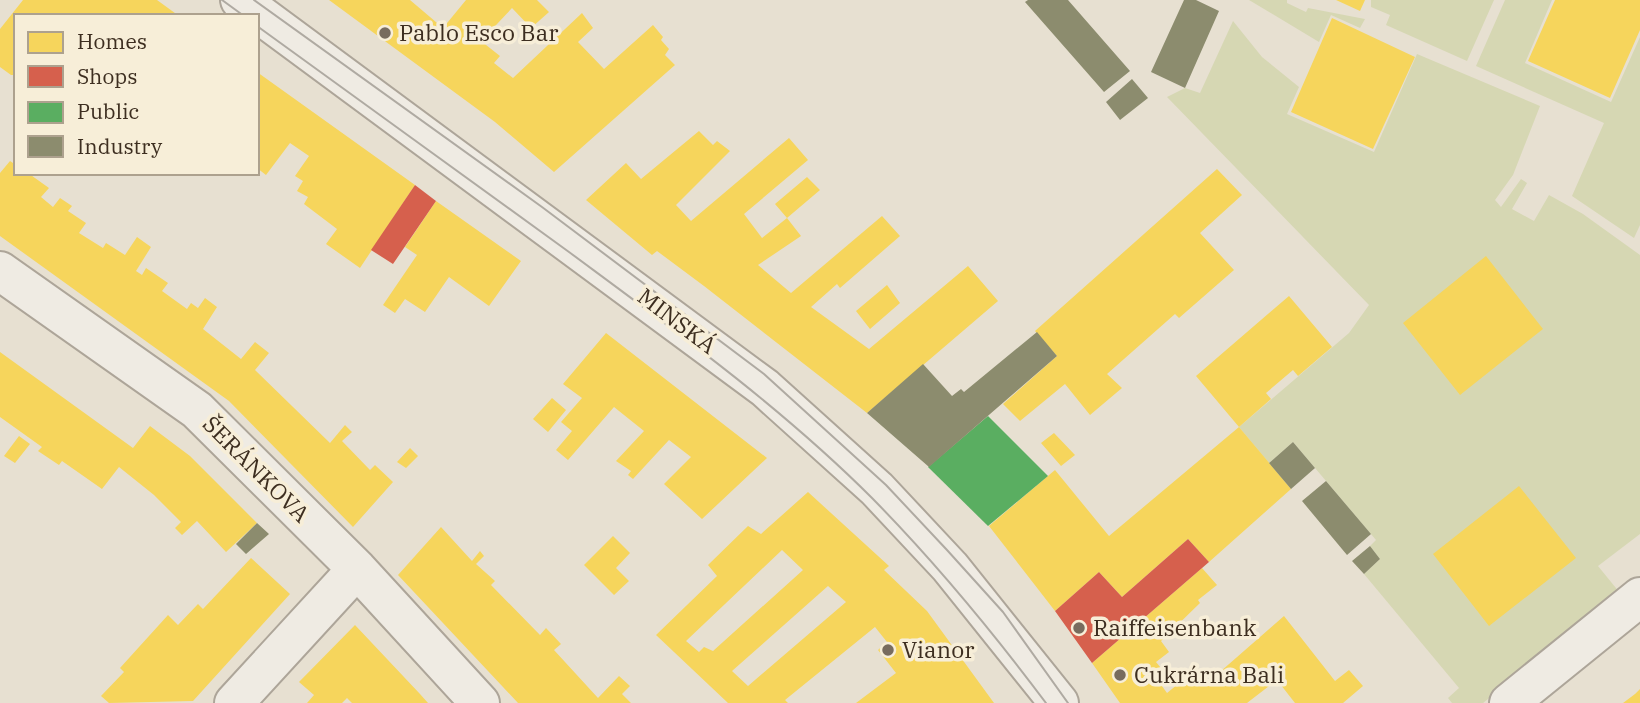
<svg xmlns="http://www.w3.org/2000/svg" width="1640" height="703" font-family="'IBM Plex Serif',serif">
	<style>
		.green { fill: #d6d7b3 }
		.homes { fill: #f6d55c; fill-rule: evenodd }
		.shops { fill: #d6604d }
		.public { fill: #5aae61 }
		.industry { fill: #8c8c6e }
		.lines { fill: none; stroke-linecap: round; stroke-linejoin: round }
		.minor-casing { stroke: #ada599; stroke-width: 42 }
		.tertiary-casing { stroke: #ada599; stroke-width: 42 }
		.minor { stroke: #efebe3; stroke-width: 38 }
		.tertiary { stroke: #efebe3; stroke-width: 38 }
		.tram { stroke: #afaaa2; stroke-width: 2 }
		.poi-dot { fill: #786c5e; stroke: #f7eed8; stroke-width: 2.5 }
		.labels { text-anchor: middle; stroke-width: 7; stroke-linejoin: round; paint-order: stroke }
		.poi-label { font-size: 23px; fill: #3d2e20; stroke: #f7eed8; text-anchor: start }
		.street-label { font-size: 23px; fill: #3d2e20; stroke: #f7eed8 }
	</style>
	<rect width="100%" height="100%" fill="#e7e0d1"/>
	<path class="green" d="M1249 0H1287V3L1306 12 1308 8 1365 19 1360 28 1331 15 1319 42Z
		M1371 0H1494L1467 61 1386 25 1390 15 1371 7Z
		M1505 0H1552L1525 63 1611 102 1640 37V225L1634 238 1572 196 1604 123 1476 66Z
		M1233 21 1262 57 1299 87 1287 114 1374 152 1417 54 1540 106 1513 175 1495 200 1501 207 1521 179 1527 183 1512 209 1534 221 1549 195 1583 214 1640 255V534L1598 566 1620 593 1483 703H1452L1448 698 1459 688 1364 574 1380 559 1370 546 1376 540 1293 442 1269 463 1239 427 1349 333 1369 305 1167 97 1185 88 1200 93Z"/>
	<path class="homes" d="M23 0H157L179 16H16V75H11L0 67V29Z
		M329 0H410L443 28 466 0H537L549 12 531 28 512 8 481 41 500 56 494 63 513 78 582 13 593 28 578 42 604 69 653 25 663 37 661 40 669 49 665 55 675 65 554 172 495 122Z
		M1336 0H1365L1360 11Z
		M1555 0H1640V30L1610 98 1528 61Z
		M1332 18 1415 57 1373 149 1291 112Z
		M257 72 415 185 360 268 326 244 337 229 304 204 308 197 297 191 303 181 295 176 309 156 290 143 266 175 257 168Z
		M699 131 713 145 717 141 730 151 676 205 691 221 789 138 808 160 744 214 762 238 787 218 801 236 758 265 791 293 882 216 900 236 840 288 837 284 811 307 869 349 968 266 998 301 867 413 704 286 657 251 652 255 586 200 626 163 641 179Z
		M10 161 16 165V173H28L49 188 41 197 53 207 60 198 72 206 68 211 86 223 79 233 103 248 106 243 125 255 137 237 151 247 136 271 142 275 146 268 168 283 162 291 187 309 191 303 198 308 205 298 217 307 203 329 241 359 255 342 269 353 255 370 330 443 345 425 352 432 342 441 370 470 375 465 393 482 353 527 229 401 0 236V173Z
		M1217 169 1242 195 1200 233 1234 270 1179 318 1175 314 1107 374 1122 388 1090 415 1065 384 1020 421 1003 404 1057 356 1035 331Z
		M807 177 820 190 787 218 775 204Z
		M436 201 521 261 489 306 449 277 425 312 405 299 395 313 383 305 417 255 405 247Z
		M1486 256 1543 329 1460 395 1403 323Z
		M887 285 900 303 870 329 856 311Z
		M1289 296 1332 347 1298 376 1293 370 1266 393 1271 399 1239 427 1196 376Z
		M606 333 767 458 702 519 664 484 691 457 669 440 633 479 628 475 631 471 616 461 644 431 614 407 568 460 556 450 572 431 561 422 582 398 563 384Z
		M0 352 133 448 150 426 190 456 257 523 226 552 197 521 182 535 175 528 181 522 154 495 119 467 102 489 62 461 59 465 38 451 42 447 0 417Z
		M552 398 566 410 548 432 533 419Z
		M1239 427 1291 489 1209 562 1188 539 1122 597 1099 572 1055 611 989 526 1055 470 1109 536Z
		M1054 433 1075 455 1061 466 1041 443Z
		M19 436 30 444 15 463 4 456Z
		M410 448 418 456 406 468 397 462Z
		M1519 486 1576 558 1489 626 1433 554Z
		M808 492 889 566 884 570 927 611 994 703H856L896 673 878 650 887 642 875 627 785 700 788 703H728L656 635 717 576 708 565 748 526 761 534ZM782 550 803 570 713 651 704 647 699 652 686 641ZM828 586 846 602 748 686 732 671Z
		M441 527 472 561 480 551 484 556 476 564 495 581 491 585 540 635 546 628 561 644 554 650 598 698 619 676 630 686 622 694 631 703H518L398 575Z
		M613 536 630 553 616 568 629 581 614 595 584 565Z
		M251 558 290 594 193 701 109 703 101 696 124 672 120 668 168 615 178 625 198 604 203 609Z
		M1202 568 1217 585 1198 600 1200 603 1161 641 1169 652 1156 662 1165 673 1157 679 1167 693 1194 671 1205 685 1284 616 1335 681 1349 670 1363 686 1343 703H1295L1277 680 1247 703H1120L1092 663Z
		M355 625 420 694 428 703H352L347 698 342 703H307L314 695 299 682Z
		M1640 689V703H1623L1635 694Z"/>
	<path class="shops" d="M415 185 436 201 393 264 371 250Z
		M1188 539 1209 562 1092 663 1055 611 1099 572 1122 597Z"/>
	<path class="public" d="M988 416 1048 476 988 526 928 467Z"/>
	<path class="industry" d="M1028 0H1068L1130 71 1104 92 1025 2Z
		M1184 0H1196L1219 11 1185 88 1151 72Z
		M1132 79 1148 98 1120 120 1106 102Z
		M1037 332 1057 356 929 467 867 413 923 364 952 396 961 389 964 392Z
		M1293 442 1315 468 1291 489 1269 463Z
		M1326 481 1371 534 1347 555 1302 501Z
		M257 523 269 534 246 554 236 544Z
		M1370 546 1380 559 1364 574 1352 561Z"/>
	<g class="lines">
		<defs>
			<path id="minor" d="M0 271 197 410 357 569 480 703
				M234 703 357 569
				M1509 703 1640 597"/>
			<path id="tertiary" d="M240 0 765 388 877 489 950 567 1059 703"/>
		</defs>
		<use href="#minor" class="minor-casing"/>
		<use href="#tertiary" class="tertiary-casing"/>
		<use href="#minor" class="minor"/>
		<use href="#tertiary" class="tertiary"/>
		<path class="tram" d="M222 0 244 16
			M254 0 542 207 764 374 886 485 947 550 1003 612 1068 703
			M257 26C361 101 465 177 569 252 673 329 780 406 872 498 935 562 992 631 1046 703"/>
	</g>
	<g class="poi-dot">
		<circle cx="385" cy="33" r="7"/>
		<circle cx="1079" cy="628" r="7"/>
		<circle cx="888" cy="650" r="7"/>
		<circle cx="1120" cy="675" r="7"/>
	</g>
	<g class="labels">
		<g class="poi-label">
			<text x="399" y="41">Pablo Esco Bar</text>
			<text x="1093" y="636">Raiffeisenbank</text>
			<text x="902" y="658">Vianor</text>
			<text x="1134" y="683">Cukrárna Bali</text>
		</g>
		<g class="street-label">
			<text transform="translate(677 321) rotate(37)" y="8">MINSKÁ</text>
			<text transform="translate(256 469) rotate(45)" y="8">ŠERÁNKOVA</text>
		</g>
	</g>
	<rect x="14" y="14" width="245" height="161" fill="#f7eed8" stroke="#ada18e" stroke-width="2"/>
	<rect x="28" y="32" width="35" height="21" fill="#f6d55c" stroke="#ada18e" stroke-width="2"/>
	<text x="77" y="49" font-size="21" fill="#3d2e20">Homes</text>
	<rect x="28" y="66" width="35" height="21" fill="#d6604d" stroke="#ada18e" stroke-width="2"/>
	<text x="77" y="84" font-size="21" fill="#3d2e20">Shops</text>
	<rect x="28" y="102" width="35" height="21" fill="#5aae61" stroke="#ada18e" stroke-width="2"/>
	<text x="77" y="119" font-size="21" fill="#3d2e20">Public</text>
	<rect x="28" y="136" width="35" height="21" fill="#8c8c6e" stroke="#ada18e" stroke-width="2"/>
	<text x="77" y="154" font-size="21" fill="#3d2e20">Industry</text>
</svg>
